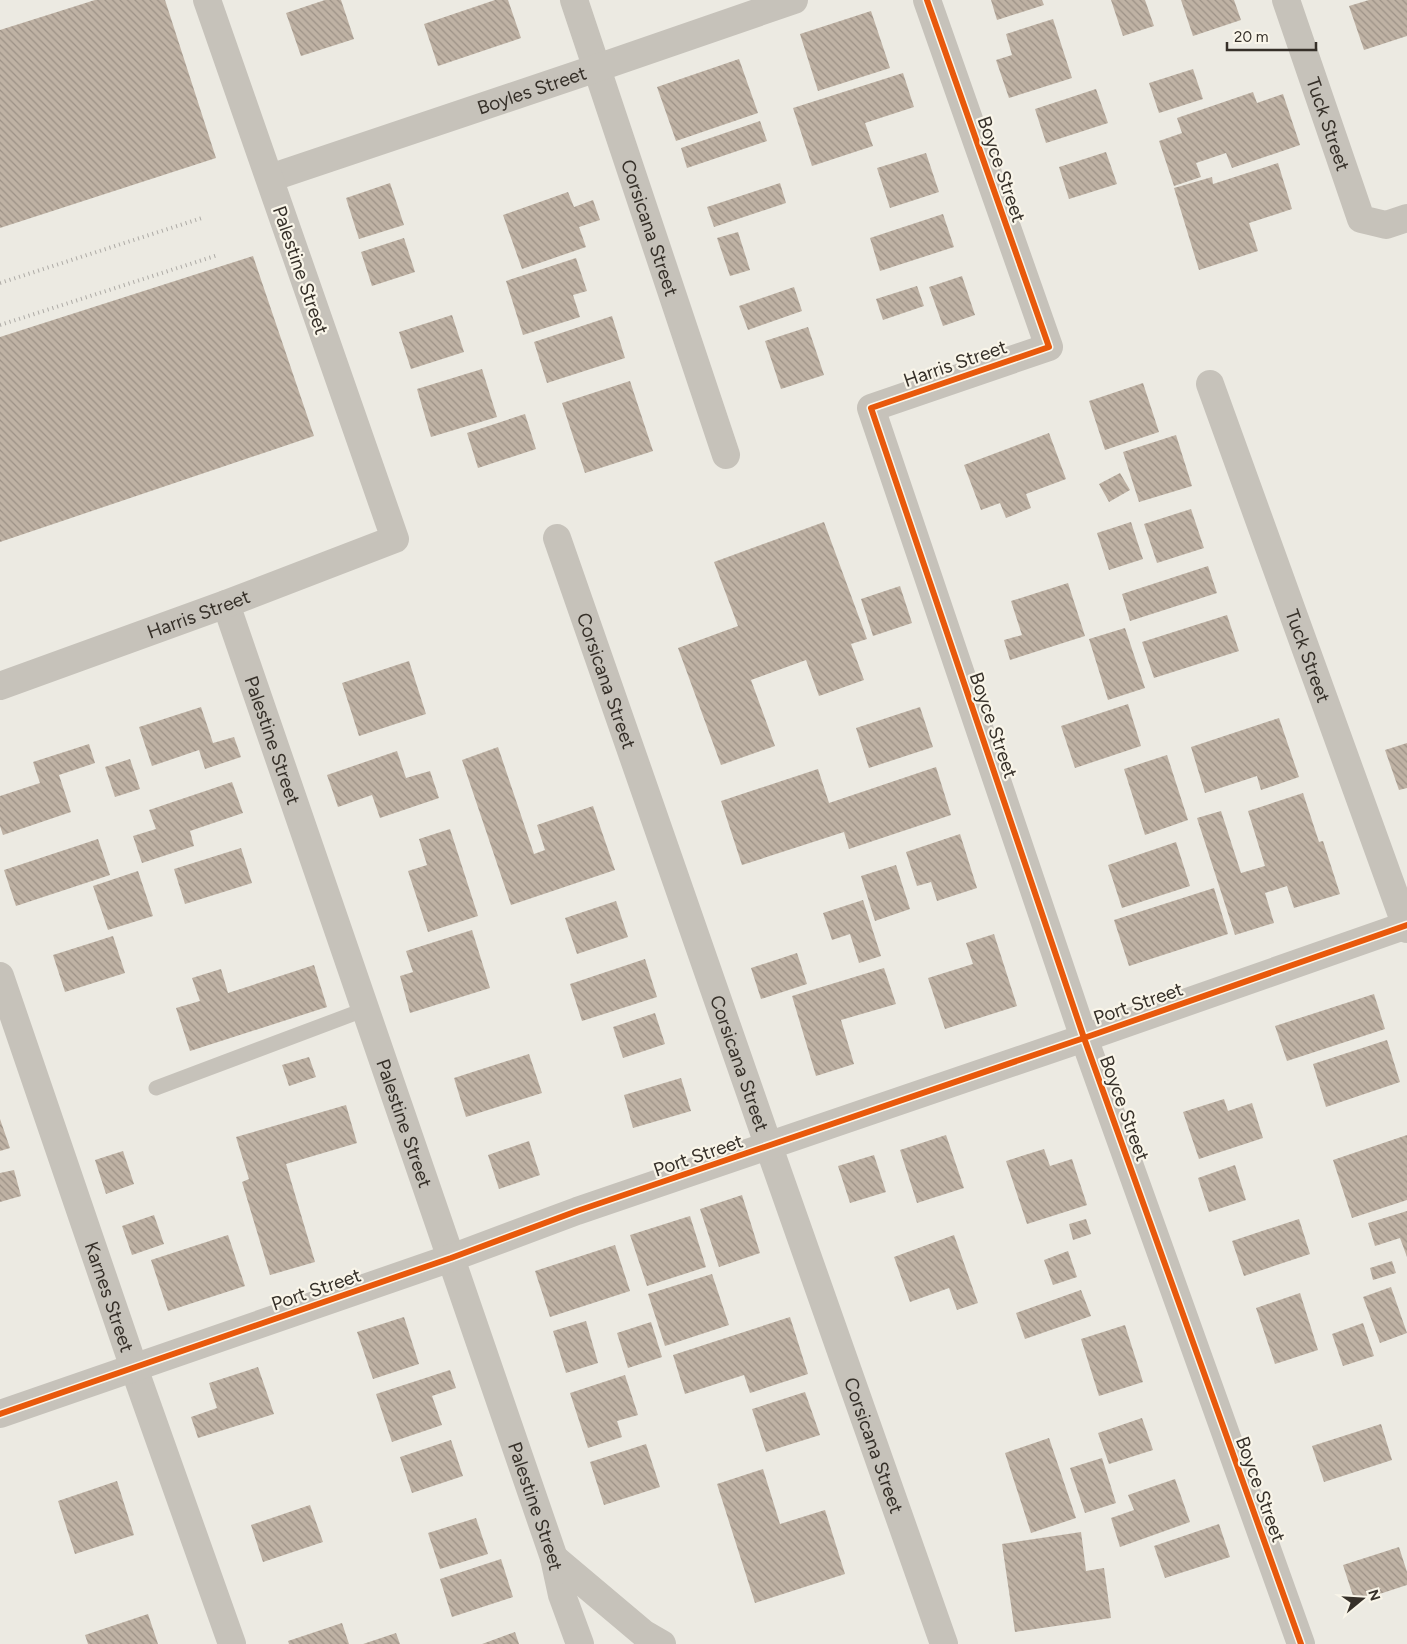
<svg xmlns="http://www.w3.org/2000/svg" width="1407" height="1644" font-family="Figtree,sans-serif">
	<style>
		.building { fill: url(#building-back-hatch) }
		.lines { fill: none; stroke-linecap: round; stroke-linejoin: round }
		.lane { stroke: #c6c2ba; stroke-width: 15 }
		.street { stroke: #c6c2ba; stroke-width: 28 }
		.rail { stroke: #adaaa5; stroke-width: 4; stroke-dasharray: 1 4; stroke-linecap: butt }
		.cycleway-casing { stroke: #f9f5e9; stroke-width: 9 }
		.cycleway { stroke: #e8590c; stroke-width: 6 }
		.labels { text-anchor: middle; stroke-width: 4.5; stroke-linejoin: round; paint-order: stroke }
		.street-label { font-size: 19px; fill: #363029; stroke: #f9f5e9 }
	</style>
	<defs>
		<pattern id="building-back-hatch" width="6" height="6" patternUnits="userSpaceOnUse" patternTransform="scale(1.25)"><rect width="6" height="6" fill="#bfb2a4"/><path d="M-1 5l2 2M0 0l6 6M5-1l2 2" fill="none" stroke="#9c9186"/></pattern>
	</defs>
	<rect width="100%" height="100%" fill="#eceae2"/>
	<path class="building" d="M95 0H165L216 158 0 228V30Z
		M325 0H341L354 39 301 56 286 13Z
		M495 0H508L521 38 438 66 424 24Z
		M991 0H1042L1044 5 997 20Z
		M1111 0H1145L1154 26 1123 36Z
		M1181 0H1234L1241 20 1193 36Z
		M1369 0H1407V36L1364 50 1349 6Z
		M871 11 890 68 818 91 800 34Z
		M1053 19 1072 78 1009 98 996 60 1012 55 1006 34Z
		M739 59 758 113 676 141 657 87Z
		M1193 69 1203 99 1159 113 1149 83Z
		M903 73 914 107 865 123 873 146 812 166 793 108Z
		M1096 89 1108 123 1046 143 1035 109Z
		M1253 92 1257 103 1283 94 1300 145 1232 168 1226 153 1196 163 1201 177 1174 186 1159 141 1182 133 1177 118Z
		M760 121 767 141 687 168 681 148Z
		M1106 152 1117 184 1069 199 1059 167Z
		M926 153 939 192 890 208 877 168Z
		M1278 163 1292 209 1249 223 1258 251 1199 270 1174 188 1212 177 1213 184Z
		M390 183 404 225 359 239 346 198Z
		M780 183 786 203 714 227 707 207Z
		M568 192 574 207 593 200 600 220 579 227 586 247 522 269 503 215Z
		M943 214 954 247 880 271 870 238Z
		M738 232 750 270 730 276 717 238Z
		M404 238 415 272 372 286 361 252Z
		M253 256 314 436 0 542V337Z
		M576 258 587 291 573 295 580 317 523 335 506 281Z
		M962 276 975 315 943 326 929 287Z
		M917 286 924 306 883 320 876 299Z
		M794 287 802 311 748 330 739 306Z
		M452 315 464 352 411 369 399 332Z
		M612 316 625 358 547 383 534 342Z
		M808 327 824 375 781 389 765 341Z
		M482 369 497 417 431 437 417 389Z
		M630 381 653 451 585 473 562 403Z
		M1143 383 1159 432 1105 450 1089 401Z
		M525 414 536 449 478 468 467 433Z
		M1049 433 1066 479 1026 494 1031 508 1006 518 1000 503 981 510 964 465Z
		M1176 435 1192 486 1139 502 1123 452Z
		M1120 473 1130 490 1109 502 1099 484Z
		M1191 509 1204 548 1157 563 1144 524Z
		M824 522 867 639 851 644 864 680 819 696 806 660 751 680 775 746 721 765 678 648 738 626 714 562Z
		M1131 522 1143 559 1109 570 1097 533Z
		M1208 566 1217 593 1130 621 1122 594Z
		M1068 583 1085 636 1010 660 1004 640 1022 635 1011 601Z
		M900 586 912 623 873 636 861 599Z
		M1227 615 1239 651 1154 678 1142 642Z
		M1125 628 1145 688 1108 700 1089 639Z
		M409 661 426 714 359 736 342 683Z
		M1128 704 1141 746 1075 768 1061 726Z
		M201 707 213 743 234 737 241 757 205 769 199 750 152 766 139 727Z
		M920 707 933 747 869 768 856 728Z
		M1279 718 1299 777 1261 790 1257 776 1205 793 1191 747Z
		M1407 743V788L1399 790 1385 750Z
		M89 744 95 763 59 775 71 812 3 835 0 826V796L40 783 33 762Z
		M498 747 534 854 545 850 537 825 593 806 615 870 511 905 462 760Z
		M397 751 406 778 430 771 439 798 380 818 372 795 338 807 327 775Z
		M1167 755 1188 820 1145 835 1124 769Z
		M130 759 140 789 115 797 105 767Z
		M936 767 951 815 849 849 844 832 742 865 721 801 818 769 829 803Z
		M232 782 243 813 190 831 194 846 142 863 133 836 156 829 149 810Z
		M1303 793 1319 842 1323 841 1340 894 1294 908 1287 886 1265 893 1274 923 1235 935 1197 818 1221 811 1241 873 1265 866 1248 811Z
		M450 829 478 916 428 932 408 871 427 865 419 839Z
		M960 834 977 888 937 901 931 882 917 886 906 852Z
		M98 839 110 875 16 906 4 870Z
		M1176 842 1190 886 1122 908 1108 865Z
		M241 848 252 883 185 904 174 869Z
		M896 865 910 909 875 921 861 876Z
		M138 871 153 916 108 930 93 886Z
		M1214 888 1228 934 1129 966 1114 920Z
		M863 900 881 956 859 963 850 934 832 940 823 913Z
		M616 901 628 937 577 954 565 918Z
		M472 930 490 988 410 1013 400 976 413 972 406 951Z
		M994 934 1017 1006 945 1029 928 978 973 964 966 943Z
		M113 936 125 973 65 992 53 955Z
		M797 953 807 984 761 999 751 968Z
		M645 959 657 997 582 1021 570 984Z
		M314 965 327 1007 190 1051 176 1008 200 1001 192 978 221 969 228 993Z
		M884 968 896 1004 841 1020 854 1064 816 1076 792 996Z
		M1374 994 1385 1029 1287 1061 1275 1026Z
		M655 1013 665 1044 623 1058 613 1027Z
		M1387 1040 1400 1082 1326 1107 1313 1064Z
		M529 1054 542 1093 466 1117 454 1078Z
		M309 1057 316 1077 289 1086 282 1065Z
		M681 1078 691 1111 633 1128 624 1095Z
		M1224 1099 1228 1111 1252 1103 1263 1138 1199 1159 1183 1112Z
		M346 1105 357 1143 286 1164 315 1262 270 1275 242 1182 249 1179 236 1137Z
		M0 1119 10 1148 0 1151Z
		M946 1135 964 1188 917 1203 900 1150Z
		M1407 1135V1200L1352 1218 1333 1160Z
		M529 1141 540 1175 499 1189 488 1155Z
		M1044 1149 1050 1166 1072 1159 1087 1205 1027 1224 1006 1161Z
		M123 1151 134 1184 106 1194 95 1160Z
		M874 1155 886 1192 850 1203 838 1166Z
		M1235 1165 1246 1200 1209 1212 1198 1178Z
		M14 1170 21 1196 0 1202V1173Z
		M742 1195 760 1253 719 1267 700 1209Z
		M1407 1211V1257L1400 1238 1375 1246 1368 1223Z
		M154 1215 164 1244 132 1255 122 1226Z
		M690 1216 706 1267 647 1286 630 1235Z
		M1086 1219 1091 1234 1073 1240 1069 1224Z
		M1299 1219 1310 1254 1244 1276 1232 1241Z
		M228 1235 245 1286 168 1311 151 1260Z
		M954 1235 978 1303 957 1310 949 1288 910 1302 894 1257Z
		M615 1245 630 1291 550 1317 535 1271Z
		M1068 1251 1077 1277 1053 1285 1044 1260Z
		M1392 1261 1396 1273 1373 1280 1370 1268Z
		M712 1274 729 1325 665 1346 648 1294Z
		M1391 1287 1407 1333 1380 1343 1363 1297Z
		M1081 1290 1091 1316 1025 1339 1016 1313Z
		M1300 1293 1318 1350 1275 1364 1256 1308Z
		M404 1317 419 1364 373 1379 357 1332Z
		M790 1317 808 1374 750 1393 744 1375 685 1394 673 1355Z
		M586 1321 598 1363 566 1373 553 1331Z
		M651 1322 662 1357 628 1368 617 1333Z
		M1363 1323 1374 1356 1343 1366 1332 1334Z
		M1125 1325 1143 1382 1099 1396 1081 1339Z
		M258 1367 274 1414 198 1438 191 1417 217 1408 209 1383Z
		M450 1370 456 1388 432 1396 442 1425 392 1442 376 1394Z
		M625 1375 638 1415 617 1421 622 1437 588 1448 570 1393Z
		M805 1392 820 1435 766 1452 752 1409Z
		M1142 1418 1153 1450 1109 1464 1098 1433Z
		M1381 1424 1392 1460 1324 1482 1312 1446Z
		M1049 1438 1076 1518 1031 1533 1005 1453Z
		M451 1440 463 1476 412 1493 400 1457Z
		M646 1444 660 1487 604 1505 590 1462Z
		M1102 1458 1116 1503 1085 1513 1070 1468Z
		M763 1469 780 1524 825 1510 845 1574 755 1603 717 1484Z
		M1175 1479 1190 1522 1120 1547 1111 1518 1134 1510 1128 1495Z
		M117 1481 134 1535 75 1554 58 1501Z
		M310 1505 323 1542 263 1562 251 1525Z
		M476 1518 488 1554 440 1569 428 1533Z
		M1219 1524 1230 1557 1165 1578 1154 1546Z
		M1081 1532 1086 1571 1104 1568 1111 1618 1015 1632 1002 1544Z
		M1399 1547 1407 1572V1585L1355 1602 1343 1565Z
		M501 1559 513 1597 452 1617 440 1579Z
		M148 1614 158 1644H88L85 1635Z
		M342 1623 349 1644H289L288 1641Z
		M515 1632 519 1644H482Z
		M396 1633 400 1644H363Z"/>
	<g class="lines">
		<path class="lane" d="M156 1088 366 1009"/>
		<g class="street">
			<path id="s1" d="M574 0 726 455"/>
			<path d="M927 0 1049 347 871 408 1084 1038 1301 1644"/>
			<path id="s2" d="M1286 0 1361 219 1386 225 1407 218"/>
			<path id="s3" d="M270 178 597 68 794 0"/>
			<path id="s4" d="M1210 384 1407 929"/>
			<path id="s5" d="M557 538 769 1147 944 1644"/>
			<path id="s6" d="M226 604 554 1558 562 1595 580 1644"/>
			<path id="s7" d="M0 686 226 604 395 539 207 0"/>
			<path id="s8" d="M0 976 134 1368 232 1644"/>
			<path d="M0 1414 451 1258 577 1211 1084 1038 1407 925"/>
			<path d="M554 1558 643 1633 662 1644"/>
		</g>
		<path class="rail" d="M0 283 202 218
			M0 325 218 255"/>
		<defs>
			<path id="cycleway" d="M927 0 1049 347 871 408 1084 1038 1301 1644
				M0 1414 451 1258 577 1211 1084 1038 1407 925"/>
		</defs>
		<use href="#cycleway" class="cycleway-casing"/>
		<use href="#cycleway" class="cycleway"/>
	</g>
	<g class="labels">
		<g class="street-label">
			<text dy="7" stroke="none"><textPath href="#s3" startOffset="276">Boyles Street</textPath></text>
			<text dy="7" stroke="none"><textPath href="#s2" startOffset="131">Tuck Street</textPath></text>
			<text transform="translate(1002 169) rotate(71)" y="7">Boyce Street</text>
			<text dy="7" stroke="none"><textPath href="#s1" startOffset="240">Corsicana Street</textPath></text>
			<text transform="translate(301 270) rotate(71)" y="7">Palestine Street</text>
			<text transform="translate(955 363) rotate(-19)" y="7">Harris Street</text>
			<text dy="7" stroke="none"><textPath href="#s7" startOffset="211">Harris Street</textPath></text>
			<text dy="7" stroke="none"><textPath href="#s4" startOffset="289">Tuck Street</textPath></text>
			<text dy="7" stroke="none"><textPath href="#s5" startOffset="151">Corsicana Street</textPath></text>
			<text transform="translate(994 725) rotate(71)" y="7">Boyce Street</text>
			<text dy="7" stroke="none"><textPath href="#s6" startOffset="144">Palestine Street</textPath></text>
			<text transform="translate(1138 1003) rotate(-19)" y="7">Port Street</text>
			<text dy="7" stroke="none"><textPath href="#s5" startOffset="556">Corsicana Street</textPath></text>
			<text transform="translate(1125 1108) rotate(70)" y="7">Boyce Street</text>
			<text dy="7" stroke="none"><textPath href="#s6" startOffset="549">Palestine Street</textPath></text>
			<text transform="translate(698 1155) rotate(-19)" y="7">Port Street</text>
			<text transform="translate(316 1289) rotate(-19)" y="7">Port Street</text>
			<text dy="7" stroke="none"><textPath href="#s8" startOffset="339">Karnes Street</textPath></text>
			<text dy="7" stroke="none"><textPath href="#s5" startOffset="961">Corsicana Street</textPath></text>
			<text transform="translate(1261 1489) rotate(70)" y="7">Boyce Street</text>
			<text dy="7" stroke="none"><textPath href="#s6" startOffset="954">Palestine Street</textPath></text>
		</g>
	</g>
	<g transform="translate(1362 1599) rotate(72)" stroke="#f9f5e9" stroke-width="4" paint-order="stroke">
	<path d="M0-4L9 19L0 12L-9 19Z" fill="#363029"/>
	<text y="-8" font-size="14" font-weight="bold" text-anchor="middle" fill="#363029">N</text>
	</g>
	<path d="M1227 42v8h89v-8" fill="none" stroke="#363029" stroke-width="2.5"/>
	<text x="1234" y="42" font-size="15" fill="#363029" stroke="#f9f5e9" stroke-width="4" paint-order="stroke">20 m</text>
</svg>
